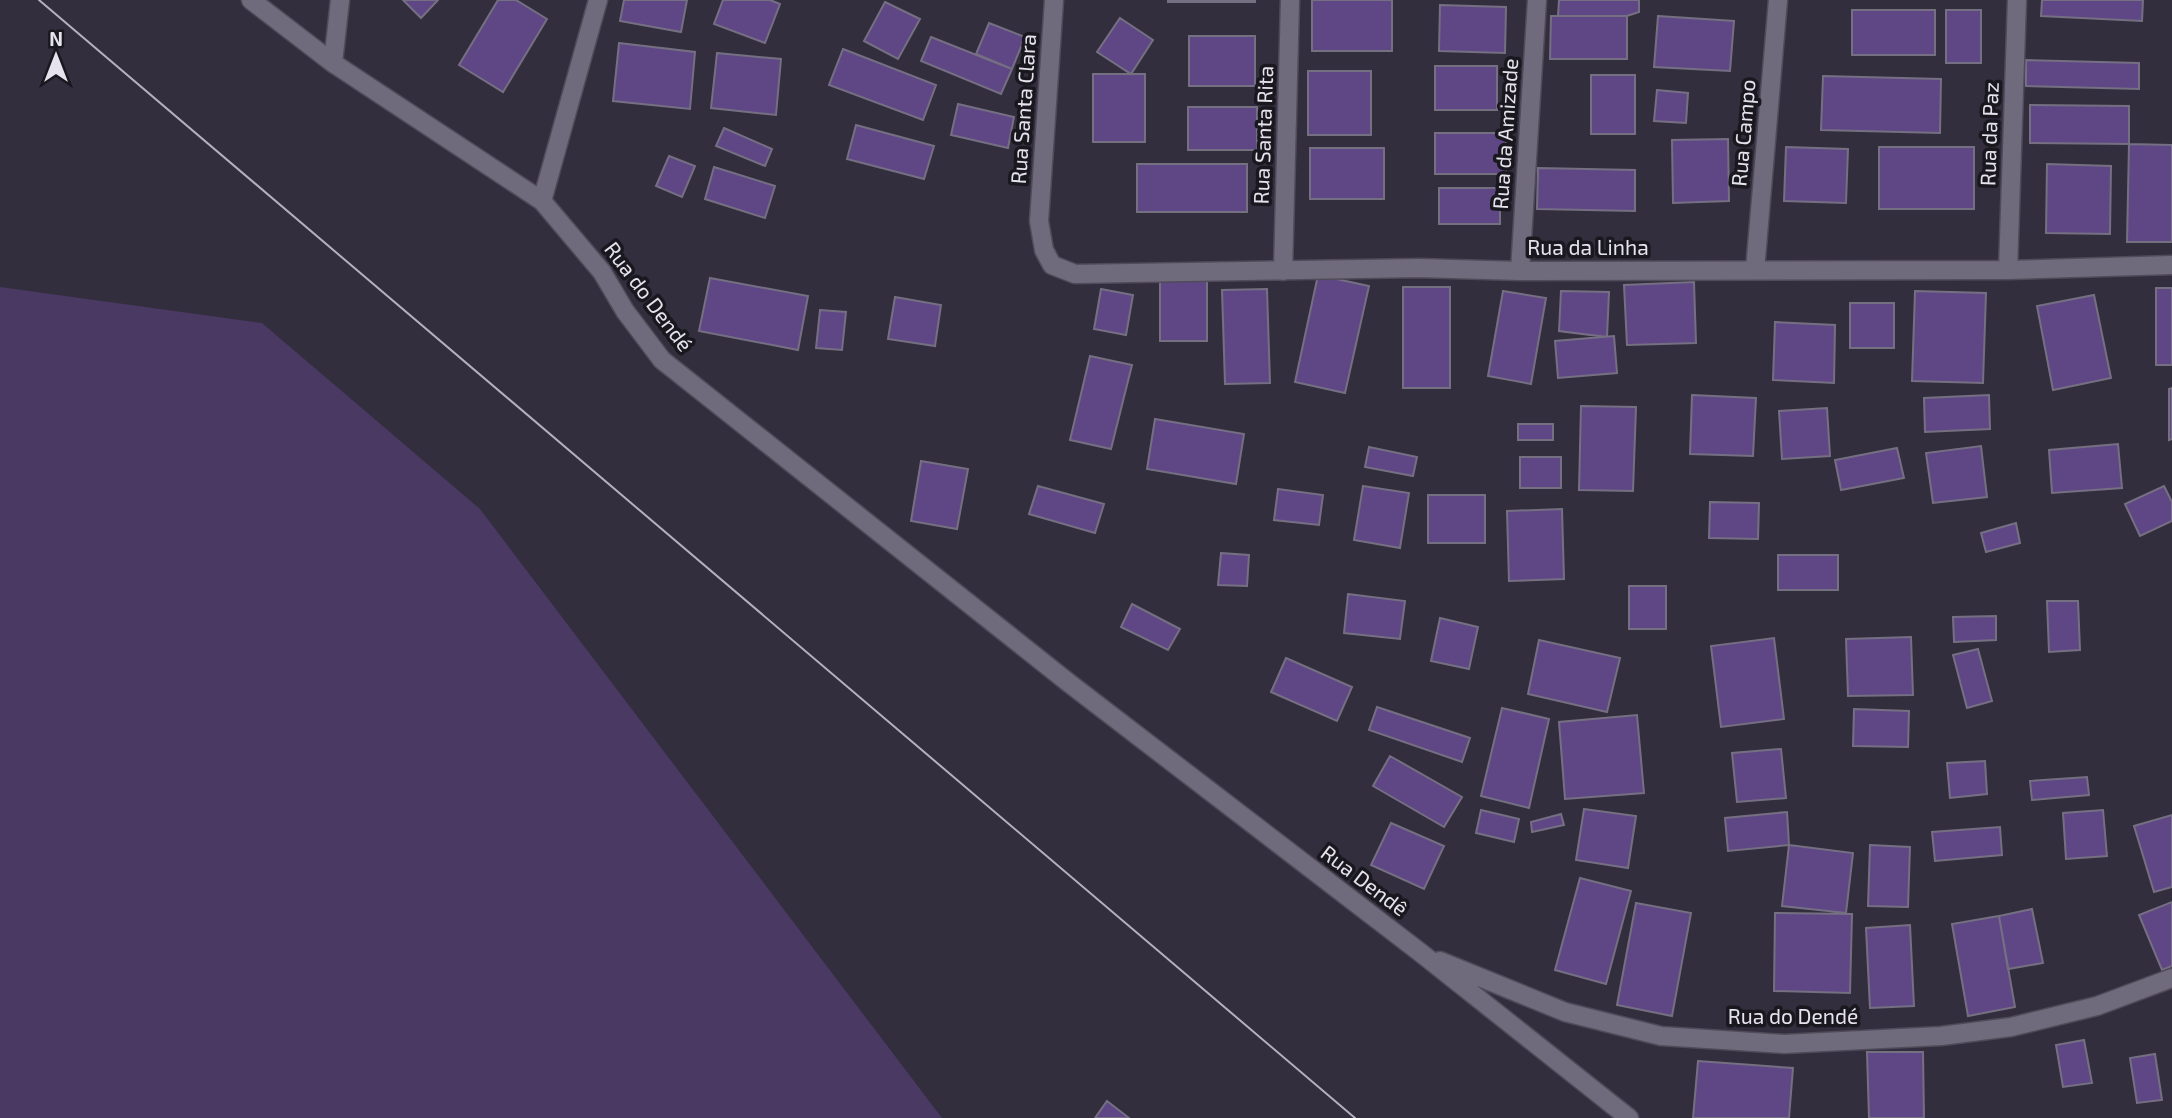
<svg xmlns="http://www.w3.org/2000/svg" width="2172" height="1118" font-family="'Exo 2',sans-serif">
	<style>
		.green { fill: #493963 }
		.building { fill: #5f4786; stroke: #756f82; stroke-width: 2 }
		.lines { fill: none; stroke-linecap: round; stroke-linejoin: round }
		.minor-casing { stroke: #504b59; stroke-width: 21 }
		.minor { stroke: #706a7d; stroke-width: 18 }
		.tram { stroke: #b4b1bd; stroke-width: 2 }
		.labels { text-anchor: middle; stroke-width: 7; stroke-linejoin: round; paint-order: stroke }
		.street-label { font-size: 21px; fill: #e6e3ee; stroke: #1a181f }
	</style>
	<rect width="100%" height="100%" fill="#332e3e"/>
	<path class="green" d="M0 287 262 323 480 509 942 1118H0Z"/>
	<path class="building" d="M403 0H438L421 18Z
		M498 0H516L547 19 503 92 459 65Z
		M624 0H687L681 32 620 21Z
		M723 0H770L780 4 765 43 714 24Z
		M1168 0H1255V2H1168Z
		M1312 0H1392V51H1312Z
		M1559 0H1639V12L1627 16H1558Z
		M2042 0H2143L2142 21 2041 16Z
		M885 2 920 19 898 59 864 41Z
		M1440 5 1506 7 1505 53 1439 51Z
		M1852 10H1935V55H1852Z
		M1946 10H1981V63H1946Z
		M1551 16H1627V59H1550Z
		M1658 16 1734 21 1730 71 1654 67Z
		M1120 18 1153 40 1131 74 1097 52Z
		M989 23 1025 37 1012 69 976 54Z
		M1189 36H1255V86H1189Z
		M931 37 1012 69 1001 94 921 61Z
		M619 43 695 52 690 109 613 101Z
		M843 49 936 85 923 120 829 85Z
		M717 53 781 59 776 115 711 108Z
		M2026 60 2139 63V89L2026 86Z
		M1435 66H1497V110H1435Z
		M1308 71H1371V135H1308Z
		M1093 74H1145V142H1093Z
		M1591 75H1635V134H1591Z
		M1823 76 1941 79 1940 133 1821 130Z
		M1657 90 1688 93 1686 123 1654 121Z
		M958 104 1014 117 1008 148 951 135Z
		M2030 105 2129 106V144L2030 143Z
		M1188 107H1257V150H1188Z
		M856 125 934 146 924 179 847 159Z
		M724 128 772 149 765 166 716 146Z
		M1435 133H1506V174H1435Z
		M1728 139 1729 201 1673 203 1672 140Z
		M2129 144 2172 145V242H2127Z
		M1786 147 1848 149 1846 203 1784 201Z
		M1879 147H1974V209H1879Z
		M1310 148H1384V199H1310Z
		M669 156 695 166 682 197 656 186Z
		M1137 164H1247V212H1137Z
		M2047 164 2111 166 2110 234 2046 233Z
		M714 167 775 186 765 218 705 199Z
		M1538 168 1635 170V211L1537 209Z
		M1439 188H1500V224H1439Z
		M1318 275 1369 286 1345 393 1295 382Z
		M710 278 808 296 798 350 699 331Z
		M1160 278H1207V341H1160Z
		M1694 282 1696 343 1627 345 1624 285Z
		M1403 287H1450V388H1403Z
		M2156 288H2172V365H2156Z
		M1101 289 1133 295 1126 335 1094 329Z
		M1267 289 1270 383 1225 384 1222 290Z
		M1503 291 1546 298 1531 384 1488 376Z
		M1561 291 1609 292 1607 337 1559 331Z
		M1915 291 1986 293 1983 383 1912 381Z
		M2094 295 2111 378 2053 390 2037 306Z
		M895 297 941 305 935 346 888 339Z
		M1850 303H1894V348H1850Z
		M820 310 846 312 842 350 816 348Z
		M1775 322 1835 325 1834 383 1773 380Z
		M1614 336 1617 373 1558 378 1555 341Z
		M1090 356 1132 365 1111 449 1070 440Z
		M2172 388V439L2169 440V389Z
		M1692 395 1756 398 1753 456 1690 454Z
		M1989 395 1990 429 1925 432 1924 398Z
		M1581 406 1636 407 1633 491 1579 490Z
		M1827 408 1830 456 1782 459 1779 411Z
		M1155 419 1244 434 1236 484 1147 469Z
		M1518 424H1553V440H1518Z
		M2118 444 2122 488 2052 493 2049 450Z
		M1981 446 1987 497 1933 503 1926 453Z
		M1369 447 1417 457 1413 476 1365 467Z
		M1897 448 1904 478 1841 490 1835 460Z
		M1520 457H1561V488H1520Z
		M921 461 968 469 957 529 911 521Z
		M1038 486 1104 504 1095 533 1029 514Z
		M1363 486 1409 493 1400 548 1354 540Z
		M2164 486 2172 502V521L2140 536 2125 504Z
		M1278 489 1323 495 1319 525 1274 520Z
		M1428 495H1485V543H1428Z
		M1710 502 1759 503 1758 539 1709 538Z
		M1562 509 1564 579 1509 581 1507 511Z
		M2016 523 2020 543 1986 552 1981 533Z
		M1221 553 1249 555 1247 586 1218 585Z
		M1778 555H1838V590H1778Z
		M1629 586H1666V629H1629Z
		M1348 594 1405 601 1400 639 1344 633Z
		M2047 601H2078L2080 650 2049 652Z
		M1132 604 1180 629 1168 650 1121 627Z
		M1996 616V640L1954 642 1953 617Z
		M1440 618 1478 627 1469 669 1431 661Z
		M1911 637 1913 695 1848 696 1846 639Z
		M1774 638 1784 719 1721 727 1711 646Z
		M1539 640 1620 658 1607 712 1528 694Z
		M1978 649 1992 701 1967 708 1953 655Z
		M1286 658 1352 687 1337 721 1271 692Z
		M1377 707 1470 738 1462 762 1369 730Z
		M1502 708 1549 719 1529 808 1481 796Z
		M1854 709 1909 711 1908 747 1853 746Z
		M1637 715 1644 793 1565 799 1559 722Z
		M1781 749 1786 798 1737 802 1732 753Z
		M1390 756 1462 797 1444 827 1373 786Z
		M1985 761 1987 794 1950 798 1947 763Z
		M2087 777 2089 795 2032 800 2030 781Z
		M1584 809 1636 816 1628 868 1576 860Z
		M1481 810 1519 819 1514 842 1476 833Z
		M2103 810 2107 856 2066 859 2063 813Z
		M1787 812 1789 845 1728 851 1725 818Z
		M1561 814 1564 825 1532 832 1531 822Z
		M2172 815V887L2154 892 2134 826Z
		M1391 823 1444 846 1424 889 1371 865Z
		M2000 827 2002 855 1935 861 1932 832Z
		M1789 845 1853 853 1846 913 1782 906Z
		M1870 845 1910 847 1908 907 1868 906Z
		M1580 878 1631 891 1606 984 1555 970Z
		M2172 902V966L2162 970 2139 915Z
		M1636 903 1691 913 1672 1016 1617 1005Z
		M2032 909 2043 963 2008 969 1999 916Z
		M1775 913 1852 914 1850 993 1774 991Z
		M1999 916 2015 1007 1968 1016 1952 924Z
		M1910 925 1914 1006 1870 1008 1866 928Z
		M2084 1040 2092 1083 2063 1087 2056 1045Z
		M1867 1052H1923L1924 1118H1869Z
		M2155 1054 2162 1100 2137 1103 2130 1058Z
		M1698 1061 1793 1068 1789 1118H1693Z
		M1107 1101 1129 1118H1095Z"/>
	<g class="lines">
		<defs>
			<path id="minor" d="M251 0 333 63 542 201 602 272 625 311 662 360 1069 683 1421 953 1629 1118
				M1054 0 1039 221 1044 250 1052 265 1075 274 1419 268 1520 271 2008 270 2172 265
				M333 63 340 0
				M542 201 598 0
				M1755 270 1778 0
				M2008 270 2017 0
				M1283 271 1290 0
				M1520 271 1537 0
				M1440 961 1565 1012 1661 1036 1784 1044 1941 1036 2011 1027 2097 1006 2172 978"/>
		</defs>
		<use href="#minor" class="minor-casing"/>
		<use href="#minor" class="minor"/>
		<path class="tram" d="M39 0 1355 1118"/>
	</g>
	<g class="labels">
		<g class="street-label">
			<text transform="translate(1024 109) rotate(-86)" y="7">Rua Santa Clara</text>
			<text transform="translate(1744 133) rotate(-85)" y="7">Rua Campo</text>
			<text transform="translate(1506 134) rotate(-86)" y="7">Rua da Amizade</text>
			<text transform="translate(1990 134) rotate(-88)" y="7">Rua da Paz</text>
			<text transform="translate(1264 135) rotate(-88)" y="7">Rua Santa Rita</text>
			<text x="1588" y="255">Rua da Linha</text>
			<text transform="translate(648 297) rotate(53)" y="7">Rua do Dendé</text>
			<text transform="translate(1364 881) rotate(37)" y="7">Rua Dendê</text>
			<text x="1793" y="1024">Rua do Dendé</text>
		</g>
	</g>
	<g transform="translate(56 56)" stroke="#1a181f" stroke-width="5" paint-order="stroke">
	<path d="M0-5L12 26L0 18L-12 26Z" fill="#e6e3ee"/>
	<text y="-10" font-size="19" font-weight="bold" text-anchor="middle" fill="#e6e3ee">N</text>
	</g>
</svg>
